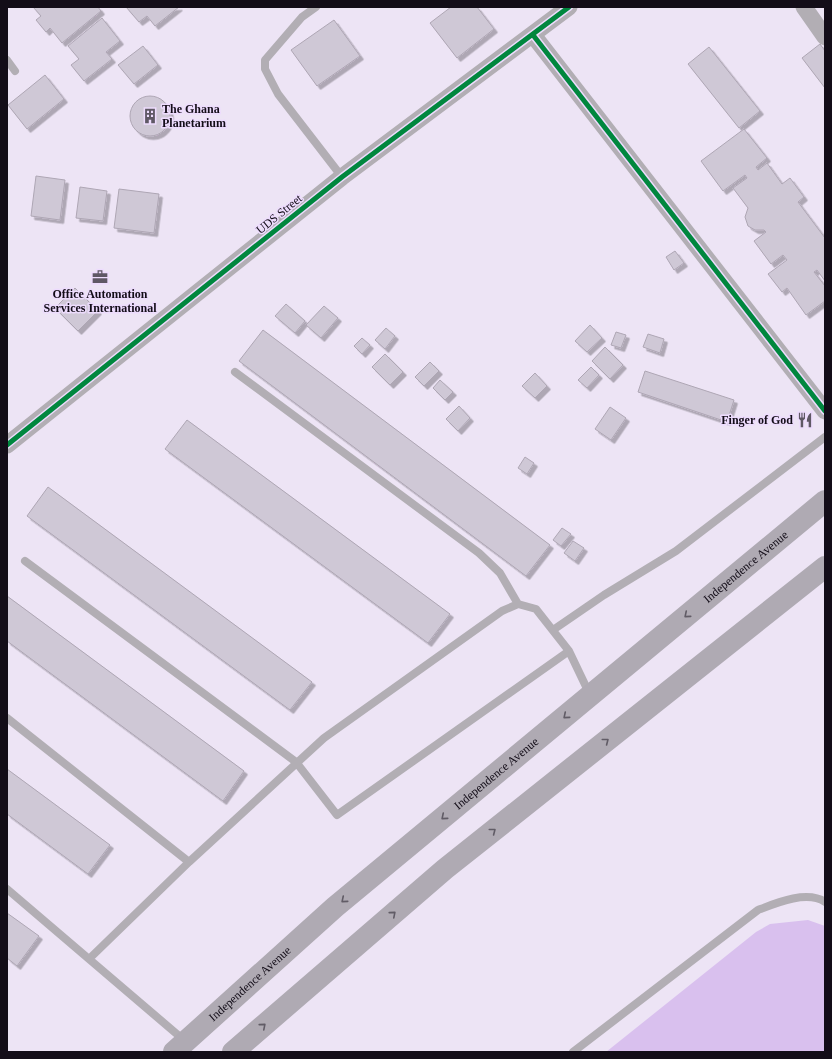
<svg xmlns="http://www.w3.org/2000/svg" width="832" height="1059" font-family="'Times New Roman',serif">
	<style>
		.green { fill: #d9c0ee }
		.building { fill: #cfc8d6; stroke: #aea6b4; filter: url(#shadow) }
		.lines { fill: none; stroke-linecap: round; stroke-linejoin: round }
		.service { stroke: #b2aeb4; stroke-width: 8 }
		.minor { stroke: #b2aeb4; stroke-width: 17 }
		.trunk { stroke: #afaab3; stroke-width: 22 }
		.cycleway-casing { stroke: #eddcfd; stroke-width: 8 }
		.cycleway { stroke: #00873e; stroke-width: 5 }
		.oneway { stroke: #615c66 }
		.labels { text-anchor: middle; stroke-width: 3; stroke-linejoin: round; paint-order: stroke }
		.poi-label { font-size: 12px; font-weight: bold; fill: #130d18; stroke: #eddcfd; text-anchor: start }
		.street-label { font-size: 12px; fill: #130d18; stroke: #eddcfd }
	</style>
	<defs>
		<filter id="shadow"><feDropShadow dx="3.5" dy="3.5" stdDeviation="0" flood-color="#0004"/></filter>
	</defs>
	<rect width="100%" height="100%" fill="#ede4f5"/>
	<path class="green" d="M808 920 825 926V1052H606L756 932 770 924Z"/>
	<path class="building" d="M33 7H98L101 11 62 43 50 28 46 32 36 20 41 16Z
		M126 7H179L155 26 147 16 139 22Z
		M451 7H477L494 29 457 58 430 23Z
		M102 18 120 41 106 52 112 59 84 81 71 65 79 59 68 46Z
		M334 20 360 56 317 86 291 50Z
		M820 44 825 51V88L802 58Z
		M143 46 158 65 134 84 118 65Z
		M709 47 760 111 739 128 688 64Z
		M45 75 64 99 27 129 8 105Z
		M130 116a20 20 0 1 1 40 0a20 20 0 1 1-40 0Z
		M744 129 767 158 756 167 758 170 767 163 782 184 790 178 804 197 798 202 825 238V281L817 270 814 272 825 286V301L806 315 787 288 782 292 768 274 787 260 783 255 771 264 754 241 766 232 764 230H755L748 226 745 217 748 208 733 188 747 178 745 175 723 191 701 161Z
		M36 176 65 180 60 220 31 216Z
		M80 187 107 191 103 221 76 218Z
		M119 189 159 194 154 233 114 228Z
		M675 251 684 263 674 270 666 257Z
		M75 288 98 311 78 331 55 308Z
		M286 304 305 321 295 333 275 316Z
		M324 306 338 318 321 338 306 325Z
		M590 325 602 338 587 352 575 341Z
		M386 328 395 336 385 349 375 340Z
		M263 330 550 545 526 576 239 361Z
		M616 332 626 335 621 348 611 345Z
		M648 334 664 339 660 353 643 347Z
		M362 338 370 345 362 354 354 346Z
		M605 347 623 365 610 379 592 361Z
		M385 354 403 372 390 385 372 367Z
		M430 362 439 371 424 386 415 377Z
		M591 367 599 375 587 388 578 380Z
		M645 371 734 400 727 422 638 392Z
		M535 373 547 386 535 398 522 386Z
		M440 380 453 392 445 400 433 388Z
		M459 406 470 418 458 431 446 419Z
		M610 407 626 418 611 440 595 429Z
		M187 420 450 614 428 643 165 449Z
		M525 457 534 463 527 474 518 468Z
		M48 487 312 682 290 710 27 516Z
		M562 528 571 534 561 546 553 540Z
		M573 541 584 548 575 561 564 553Z
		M7 596 244 771 223 801 7 641Z
		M7 769 110 845 88 874 7 814Z
		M7 913 39 936 17 966 7 958Z"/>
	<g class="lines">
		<path class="service" d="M316 7 302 17 265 60V69L278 94 342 177
			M7 60 15 71
			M235 372 479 553 500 573 518 604
			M25 561 296 762 337 815 569 651
			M553 630 604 595 676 551 825 437
			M7 718 189 862
			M7 889 185 1041
			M89 959 189 862 324 738 502 611 518 604 536 609 569 651 590 695
			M573 1052 758 910C776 903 807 890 825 902"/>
		<path class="minor" d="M804 7 825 37
			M533 35 825 411
			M7 445 342 177 569 7"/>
		<g class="trunk">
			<path id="s1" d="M174 1052 335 907 825 501"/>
			<path d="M233 1052 445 869 825 567"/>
		</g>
		<defs>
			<path id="cycleway" d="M533 35 825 411
				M7 445 342 177 569 7"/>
		</defs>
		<use href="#cycleway" class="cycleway-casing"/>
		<use href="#cycleway" class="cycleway"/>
	</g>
	<defs><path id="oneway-chevron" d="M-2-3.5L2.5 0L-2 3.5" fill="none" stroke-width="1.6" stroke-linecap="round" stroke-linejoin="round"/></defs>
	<g class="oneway">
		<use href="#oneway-chevron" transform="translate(687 615) rotate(140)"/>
		<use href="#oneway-chevron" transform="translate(566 716) rotate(140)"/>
		<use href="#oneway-chevron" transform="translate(606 741) rotate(-38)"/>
		<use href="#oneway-chevron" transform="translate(444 817) rotate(140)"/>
		<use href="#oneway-chevron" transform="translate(493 831) rotate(-38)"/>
		<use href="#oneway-chevron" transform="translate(344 900) rotate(140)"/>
		<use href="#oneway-chevron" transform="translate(393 914) rotate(-41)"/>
		<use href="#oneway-chevron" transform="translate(263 1026) rotate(-41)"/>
	</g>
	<defs>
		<symbol id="building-bare" viewBox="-9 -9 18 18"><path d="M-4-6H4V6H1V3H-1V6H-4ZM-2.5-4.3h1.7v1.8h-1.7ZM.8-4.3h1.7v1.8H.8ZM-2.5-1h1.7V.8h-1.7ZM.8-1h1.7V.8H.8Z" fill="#5f5865" stroke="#eddcfd" stroke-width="2.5" paint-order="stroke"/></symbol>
		<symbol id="office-bare" viewBox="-9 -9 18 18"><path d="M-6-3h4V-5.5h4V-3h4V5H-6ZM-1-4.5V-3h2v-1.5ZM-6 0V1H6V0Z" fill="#5f5865" stroke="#eddcfd" stroke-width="2.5" paint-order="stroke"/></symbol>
		<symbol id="restaurant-bare" viewBox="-9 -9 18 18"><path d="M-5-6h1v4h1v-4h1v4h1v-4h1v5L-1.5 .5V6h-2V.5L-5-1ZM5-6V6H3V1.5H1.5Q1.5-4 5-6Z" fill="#5f5865" stroke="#eddcfd" stroke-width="2.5" paint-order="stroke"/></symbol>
	</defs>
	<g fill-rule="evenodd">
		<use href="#building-bare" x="139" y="105" width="22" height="22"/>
		<use href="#office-bare" x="89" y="266" width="22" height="22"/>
		<use href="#restaurant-bare" x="794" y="409" width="22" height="22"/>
	</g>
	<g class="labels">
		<g class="poi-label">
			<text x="162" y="113">The Ghana<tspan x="162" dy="14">Planetarium</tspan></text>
			<text x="100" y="298" text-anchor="middle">Office Automation<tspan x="100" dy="14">Services International</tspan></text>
			<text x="793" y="424" text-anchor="end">Finger of God</text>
		</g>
		<g class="street-label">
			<text transform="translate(279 214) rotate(-39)" y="4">UDS Street</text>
			<text dy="4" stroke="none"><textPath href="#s1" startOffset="750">Independence Avenue</textPath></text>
			<text dy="4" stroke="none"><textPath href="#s1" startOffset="426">Independence Avenue</textPath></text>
			<text dy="4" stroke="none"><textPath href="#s1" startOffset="102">Independence Avenue</textPath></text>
		</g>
	</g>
	<rect width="832" height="1059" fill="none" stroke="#130d18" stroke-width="16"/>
</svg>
